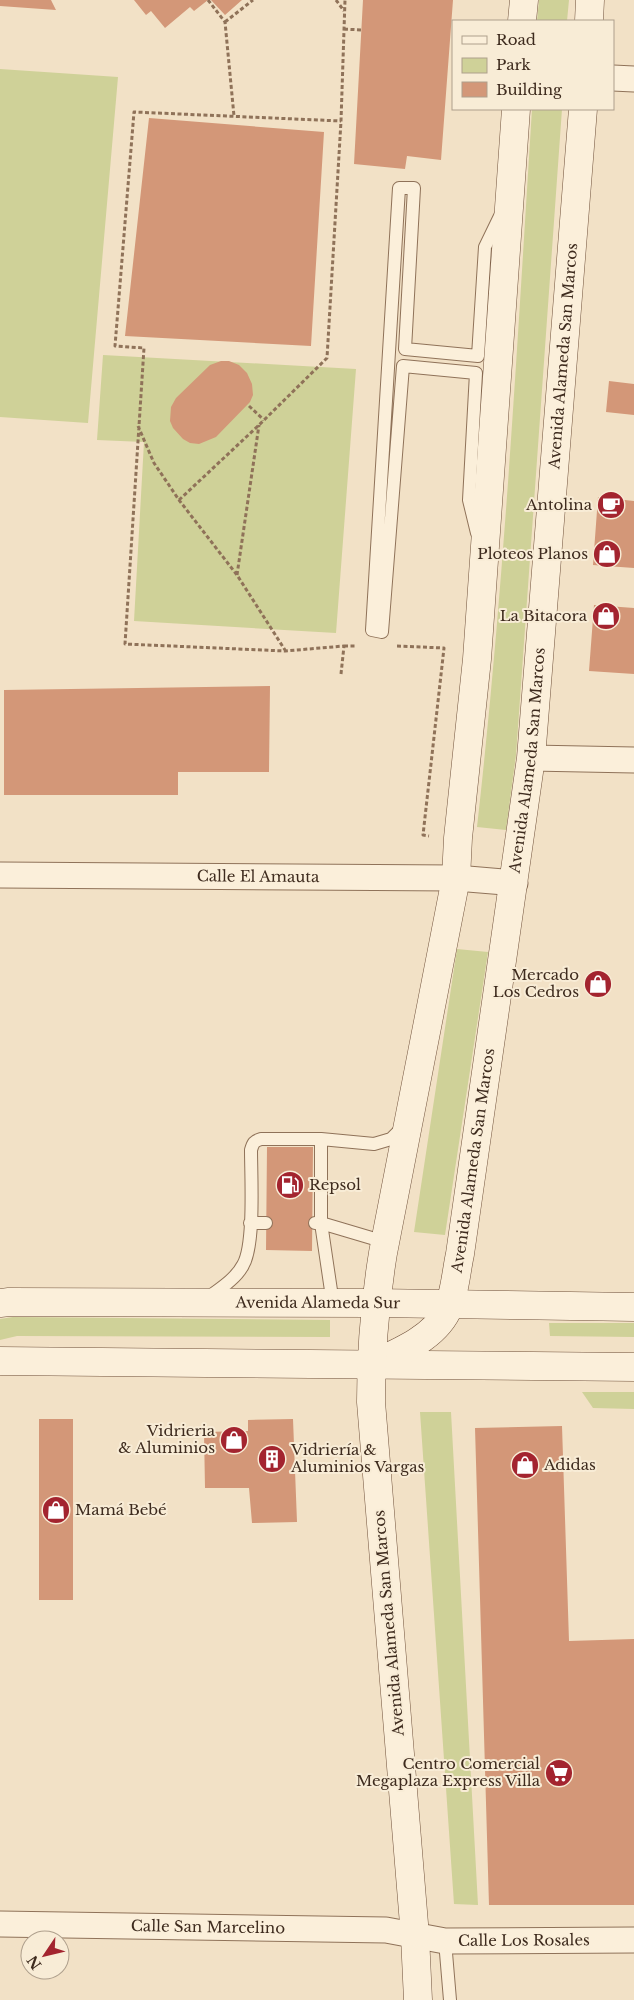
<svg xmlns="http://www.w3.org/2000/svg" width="634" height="2000" font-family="'Libre Baskerville',serif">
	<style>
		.green { fill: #cfd198 }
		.building { fill: #d39778 }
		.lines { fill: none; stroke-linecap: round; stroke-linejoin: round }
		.lane-casing { stroke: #8f7259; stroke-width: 14 }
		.street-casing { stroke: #8f7259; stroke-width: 27 }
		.secondary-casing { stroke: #71523c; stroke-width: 29 }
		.path { stroke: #8f7259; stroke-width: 3; stroke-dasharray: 4 2.5; stroke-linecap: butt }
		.lane { stroke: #fbefda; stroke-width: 12 }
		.street { stroke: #fbefda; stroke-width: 25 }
		.secondary { stroke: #fbefda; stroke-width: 28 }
		.labels { text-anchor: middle; stroke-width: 4; stroke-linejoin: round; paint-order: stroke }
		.street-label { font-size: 15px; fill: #3e2b1e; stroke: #f8ecd6 }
		.poi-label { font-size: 15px; fill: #3e2b1e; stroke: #f8ecd6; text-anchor: end }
	</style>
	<rect width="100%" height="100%" fill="#f2e1c6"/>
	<path class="green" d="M539 0H569L567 21H537Z
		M0 69 118 77 88 423 0 417Z
		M532 109H562L516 755 506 830 477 827C504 589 517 348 532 109Z
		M103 355 356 369 336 633 134 621 144 442 97 440Z
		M457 949 488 952 445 1235 414 1232Z
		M13 1317 330 1320V1337L17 1336 0 1340V1319Z
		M549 1323H634V1337L550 1336Z
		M582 1392H634V1409L593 1408Z
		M420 1412H451L478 1905 454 1904Z"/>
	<path class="building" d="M0 0H51L56 10 0 6Z
		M134 0H208L194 11 190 7 165 28 151 11 146 15Z
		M211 0H242L225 15Z
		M363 0H453L441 160 407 156 405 169 354 164Z
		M149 118 324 132 311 346 125 336Z
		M221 361H229L239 365 247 373 252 384 253 395 250 402 216 437 199 444 190 443 183 439 173 428 170 421 171 407 176 398 210 365Z
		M609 381 634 384V415L606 412Z
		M598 497 634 501V568L593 565Z
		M594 605 634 608V674L589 671Z
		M270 686 269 772H178V795H4V690Z
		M267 1147H313L312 1251 266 1250Z
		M39 1419H73V1600H39Z
		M293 1419 297 1522 252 1523 249 1488H205L204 1432 248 1431V1420Z
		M562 1426 569 1641 634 1639V1905H489L475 1428Z"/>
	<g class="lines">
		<defs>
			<path id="lane" d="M477 533 469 500 476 373 403 366 382 632 372 630 399 188H414L405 349 478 356 485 247 501 214
				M321 1139V1223L333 1304
				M250 1223H266
				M315 1223H321L385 1242
				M206 1299C218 1290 236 1279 243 1265 255 1245 251 1176 251 1150 253 1143 254 1141 261 1139H321L374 1144 391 1139 402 1128
				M445 1941 450 2000"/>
			<g id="street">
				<path d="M613 78 634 79"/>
				<path d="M531 758 634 760"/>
				<path id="s1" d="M0 875 456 878 515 883"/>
				<path id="s2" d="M0 1924 386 1930 445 1941 634 1940"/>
			</g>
			<g id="secondary">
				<path d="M522 21 524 0"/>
				<path d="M589 21 590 0"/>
				<path id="s3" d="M0 1303 9 1302 375 1303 634 1307"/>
				<path d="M0 1361 634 1367"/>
				<path id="s4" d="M371 1365C397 1353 433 1339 447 1311 455 1294 456 1272 460 1254L531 758 583 109"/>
				<path d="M418 2000 415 1936 371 1402C371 1351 375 1302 383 1253L456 878 458 838 477 659 516 109"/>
			</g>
		</defs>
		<use href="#lane" class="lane-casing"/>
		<use href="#street" class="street-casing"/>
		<use href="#secondary" class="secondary-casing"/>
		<path class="path" d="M208 0 225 22 234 116
			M336 0 344 11
			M225 22 253 0
			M344 29 361 30
			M249 406 264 420
			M138 426 154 463 179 500 237 575 285 650
			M179 500 259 425 327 358 341 121 345 0
			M237 575 259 425
			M344 646H356
			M397 646 444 648 423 835 429 836
			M341 674 344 646 285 651 125 644 144 348 115 346 134 112 341 121"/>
		<use href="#lane" class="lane"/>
		<use href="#street" class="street"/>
		<use href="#secondary" class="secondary"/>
	</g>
	<defs>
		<symbol id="cafe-disc" viewBox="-11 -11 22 22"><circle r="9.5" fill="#a3242f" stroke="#f8ecd6"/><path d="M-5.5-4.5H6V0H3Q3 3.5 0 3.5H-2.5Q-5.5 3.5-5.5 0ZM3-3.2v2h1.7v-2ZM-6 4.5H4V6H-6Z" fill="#fff"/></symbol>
		<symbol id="shop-disc" viewBox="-11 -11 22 22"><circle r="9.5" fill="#a3242f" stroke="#f8ecd6"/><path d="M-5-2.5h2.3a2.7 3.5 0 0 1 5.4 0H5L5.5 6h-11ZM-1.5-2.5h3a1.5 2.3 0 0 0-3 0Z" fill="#fff"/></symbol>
		<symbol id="fuel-disc" viewBox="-11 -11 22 22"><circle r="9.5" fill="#a3242f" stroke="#f8ecd6"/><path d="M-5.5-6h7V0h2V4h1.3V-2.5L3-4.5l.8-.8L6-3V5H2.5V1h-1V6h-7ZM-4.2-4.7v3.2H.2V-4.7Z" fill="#fff"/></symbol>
		<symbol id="building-disc" viewBox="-11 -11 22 22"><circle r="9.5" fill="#a3242f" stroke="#f8ecd6"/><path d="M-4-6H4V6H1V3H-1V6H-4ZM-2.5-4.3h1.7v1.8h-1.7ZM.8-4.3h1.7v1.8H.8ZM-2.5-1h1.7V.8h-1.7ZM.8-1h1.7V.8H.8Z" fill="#fff"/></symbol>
		<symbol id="supermarket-disc" viewBox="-11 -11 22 22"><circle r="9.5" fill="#a3242f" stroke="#f8ecd6"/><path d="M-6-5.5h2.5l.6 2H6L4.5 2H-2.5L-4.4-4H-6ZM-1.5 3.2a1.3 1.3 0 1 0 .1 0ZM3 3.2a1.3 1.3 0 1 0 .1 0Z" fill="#fff"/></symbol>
	</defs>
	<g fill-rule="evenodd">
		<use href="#cafe-disc" x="595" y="489" width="32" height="32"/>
		<use href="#shop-disc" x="591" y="538" width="32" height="32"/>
		<use href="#shop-disc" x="590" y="600" width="32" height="32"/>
		<use href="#shop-disc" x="582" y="968" width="32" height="32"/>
		<use href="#fuel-disc" x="274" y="1169" width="32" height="32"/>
		<use href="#shop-disc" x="218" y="1424" width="32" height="32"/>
		<use href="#building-disc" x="256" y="1443" width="32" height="32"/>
		<use href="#shop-disc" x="509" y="1449" width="32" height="32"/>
		<use href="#shop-disc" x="40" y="1494" width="32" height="32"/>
		<use href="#supermarket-disc" x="543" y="1757" width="32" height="32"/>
	</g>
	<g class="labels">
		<g class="street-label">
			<text dy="5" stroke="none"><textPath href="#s4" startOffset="1058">Avenida Alameda San Marcos</textPath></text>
			<text dy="5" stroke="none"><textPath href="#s4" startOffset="652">Avenida Alameda San Marcos</textPath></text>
			<text dy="5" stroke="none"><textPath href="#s1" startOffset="258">Calle El Amauta</textPath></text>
			<text dy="5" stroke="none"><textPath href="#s4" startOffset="248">Avenida Alameda San Marcos</textPath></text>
			<text dy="5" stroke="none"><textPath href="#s3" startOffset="318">Avenida Alameda Sur</textPath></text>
			<text transform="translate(389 1623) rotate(-95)" y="5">Avenida Alameda San Marcos</text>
			<text dy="5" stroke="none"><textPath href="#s2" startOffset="208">Calle San Marcelino</textPath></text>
			<text dy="5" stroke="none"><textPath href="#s2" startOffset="525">Calle Los Rosales</textPath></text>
		</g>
		<g class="poi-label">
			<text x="592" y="510">Antolina</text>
			<text x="588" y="559">Ploteos Planos</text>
			<text x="587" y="621">La Bitacora</text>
			<text x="579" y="980">Mercado<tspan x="579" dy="17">Los Cedros</tspan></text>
			<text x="309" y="1190" text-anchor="start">Repsol</text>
			<text x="215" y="1436">Vidrieria<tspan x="215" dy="17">&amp; Aluminios</tspan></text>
			<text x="291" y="1455" text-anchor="start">Vidriería &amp;<tspan x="291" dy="17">Aluminios Vargas</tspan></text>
			<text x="544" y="1470" text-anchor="start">Adidas</text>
			<text x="75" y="1515" text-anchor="start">Mamá Bebé</text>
			<text x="540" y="1769">Centro Comercial<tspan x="540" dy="17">Megaplaza Express Villa</tspan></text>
		</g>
	</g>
	<rect x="452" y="20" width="162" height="90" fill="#f8ecd6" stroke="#ae9f8c"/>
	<rect x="462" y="36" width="25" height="8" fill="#fbefda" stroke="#ae9f8c"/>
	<text x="496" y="45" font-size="15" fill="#3e2b1e">Road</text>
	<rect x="462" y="58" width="25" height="15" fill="#cfd198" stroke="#ae9f8c"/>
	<text x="496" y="70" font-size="15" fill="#3e2b1e">Park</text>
	<rect x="462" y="82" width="25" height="15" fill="#d39778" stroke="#ae9f8c"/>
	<text x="496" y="95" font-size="15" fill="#3e2b1e">Building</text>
	<g transform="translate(45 1955) rotate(235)"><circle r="24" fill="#f8ecd6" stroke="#ae9f8c"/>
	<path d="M0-4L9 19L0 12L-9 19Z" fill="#a3242f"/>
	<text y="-8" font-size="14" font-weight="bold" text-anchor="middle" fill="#3e2b1e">N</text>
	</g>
</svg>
